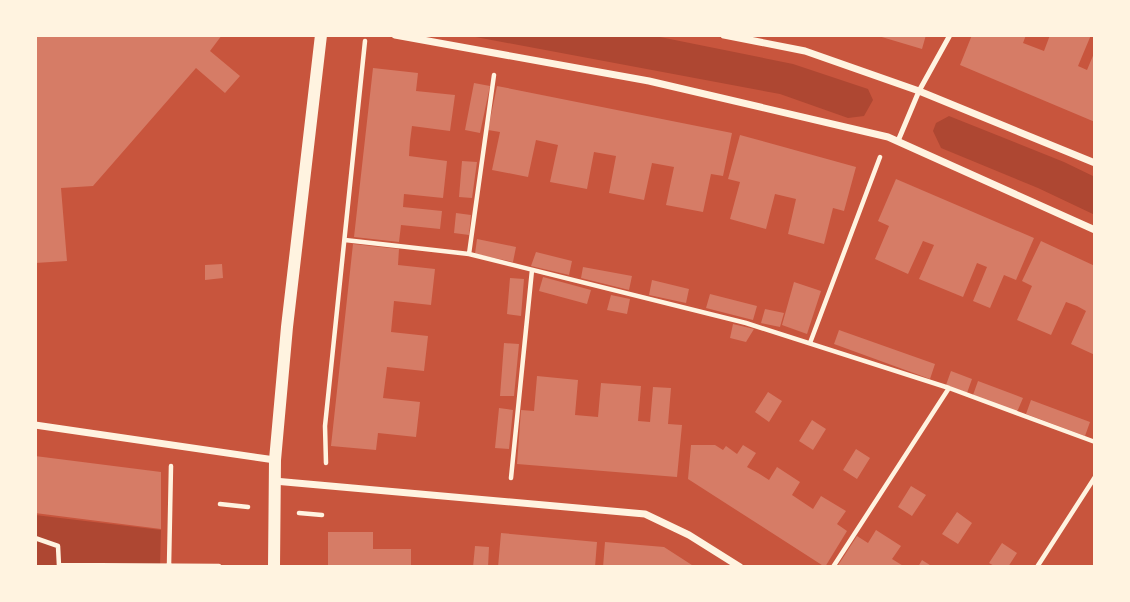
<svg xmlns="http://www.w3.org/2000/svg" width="1130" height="602" font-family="Roboto,sans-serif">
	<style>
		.green { fill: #ae4732 }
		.building { fill: #d67c66 }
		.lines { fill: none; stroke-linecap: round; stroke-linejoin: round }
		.path { stroke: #fff3e0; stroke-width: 4.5 }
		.service { stroke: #fff3e0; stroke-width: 5 }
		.minor { stroke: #fff3e0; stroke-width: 7 }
		.tertiary { stroke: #fff3e0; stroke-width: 12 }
	</style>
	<rect width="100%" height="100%" fill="#c8553d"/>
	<path class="green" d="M465 35H650L793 64 868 89 873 100 864 116 848 118 780 94Z
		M949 116 1064 162 1095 177V215L1038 188 941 148 933 131 936 123Z
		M35 515 161 530 160 567H35Z"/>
	<path class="building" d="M35 35H222L210 51 240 76 225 93 196 68 93 186 61 188 67 261 35 263Z
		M875 35H926L922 49Z
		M972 35H1026L1023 43 1044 51 1050 35H1091L1078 66 1087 70 1095 51V122L960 65Z
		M373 68 418 73 416 91 455 95 450 131 412 126 410 141 409 156 447 161 443 198 404 194 403 207 442 211 440 229 401 225 399 242 354 237Z
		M474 83 490 86 480 133 465 130Z
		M497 86 732 133 723 176 711 174 703 212 666 205 674 167 652 163 644 200 609 193 616 156 594 152 587 189 550 182 558 145 536 140 528 177 492 170 500 132 488 130Z
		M740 135 856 167 844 211 833 208 824 244 788 234 796 199 775 194 766 229 730 219 740 182 728 179Z
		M462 161 477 162 472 198 459 197Z
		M896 179 1034 238 1016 280 1004 275 990 308 973 301 987 267 977 263 963 297 919 279 934 245 923 241 908 274 875 259 889 226 878 221Z
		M456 213 471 215 469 235 454 233Z
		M477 239 516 247 513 262 475 254Z
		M1041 241 1095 266V355L1071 344 1086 311 1077 306 1066 302 1051 335 1017 320 1032 286 1022 281Z
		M353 244 399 249 398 265 435 269 431 305 394 301 391 332 428 336 424 371 387 367 383 398 420 402 416 437 378 433 376 450 331 446Z
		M536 252 572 261 569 275 531 266Z
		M222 264 223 278 205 280V265Z
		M583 267 632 276 629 290 581 278Z
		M543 277 591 290 587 304 539 291Z
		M510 278 524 279 521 316 507 314Z
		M652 280 689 289 686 303 649 295Z
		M794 282 821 291 807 334 782 325Z
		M710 294 757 306 753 320 706 308Z
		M611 295 630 299 627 314 607 310Z
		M765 309 784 313 780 327 761 323Z
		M733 324 754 329 746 342 730 338Z
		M839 330 935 364 930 379 834 344Z
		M504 343 519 344 514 396H500Z
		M951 371 972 379 967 393 946 385Z
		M537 376 578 380 575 415 598 417 601 383 641 386 638 421 650 422 653 387 671 388 668 424 682 425 677 477 517 464 521 410 534 411Z
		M978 381 1023 398 1017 412 973 395Z
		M768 392 782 401 769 422 755 412Z
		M1031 400 1090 422 1085 436 1026 414Z
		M499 408 513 410 509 449 495 448Z
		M812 420 826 429 813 450 799 441Z
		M691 445H715L723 450 726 446 737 454 743 445 756 453 747 467 758 473 769 480 777 467 800 482 792 495 813 509 821 496 846 511 837 524 847 531 825 567 688 479Z
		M856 449 870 458 857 479 843 470Z
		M35 456 161 472V529L35 513Z
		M911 486 926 495 912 516 898 507Z
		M957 512 972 523 958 544 942 534Z
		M876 530 901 546 892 559 905 567H837L857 536 868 543Z
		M328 532H373V549H411V567H328Z
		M501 533 597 542 595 567H498Z
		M605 542 664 547 695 567H603Z
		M1002 543 1017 553 1008 567H996L989 563Z
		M475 546 489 547 488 567H473Z
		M922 560 933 567H918Z"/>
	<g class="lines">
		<path class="path" d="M345 240 469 254 746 323 949 388 1095 442
			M469 254 494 75
			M810 343 880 157
			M326 463 325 426 365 41
			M511 478 532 270
			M220 504 248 507
			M299 513 322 515
			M35 538 58 546 59 566
			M59 565 219 566
			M169 566 171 466
			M833 567 949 388
			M1037 567 1095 477"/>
		<path class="service" d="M898 141 919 91 950 35"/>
		<path class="minor" d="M395 35 649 81 888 137 1095 230
			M724 35 805 51 919 91 1095 163
			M35 425 275 460
			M274 481 645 514 689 535 740 567"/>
		<path class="tertiary" d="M274 567 275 460 287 327 321 35"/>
	</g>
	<rect width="1130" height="602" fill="none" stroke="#fff3e0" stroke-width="74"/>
</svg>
